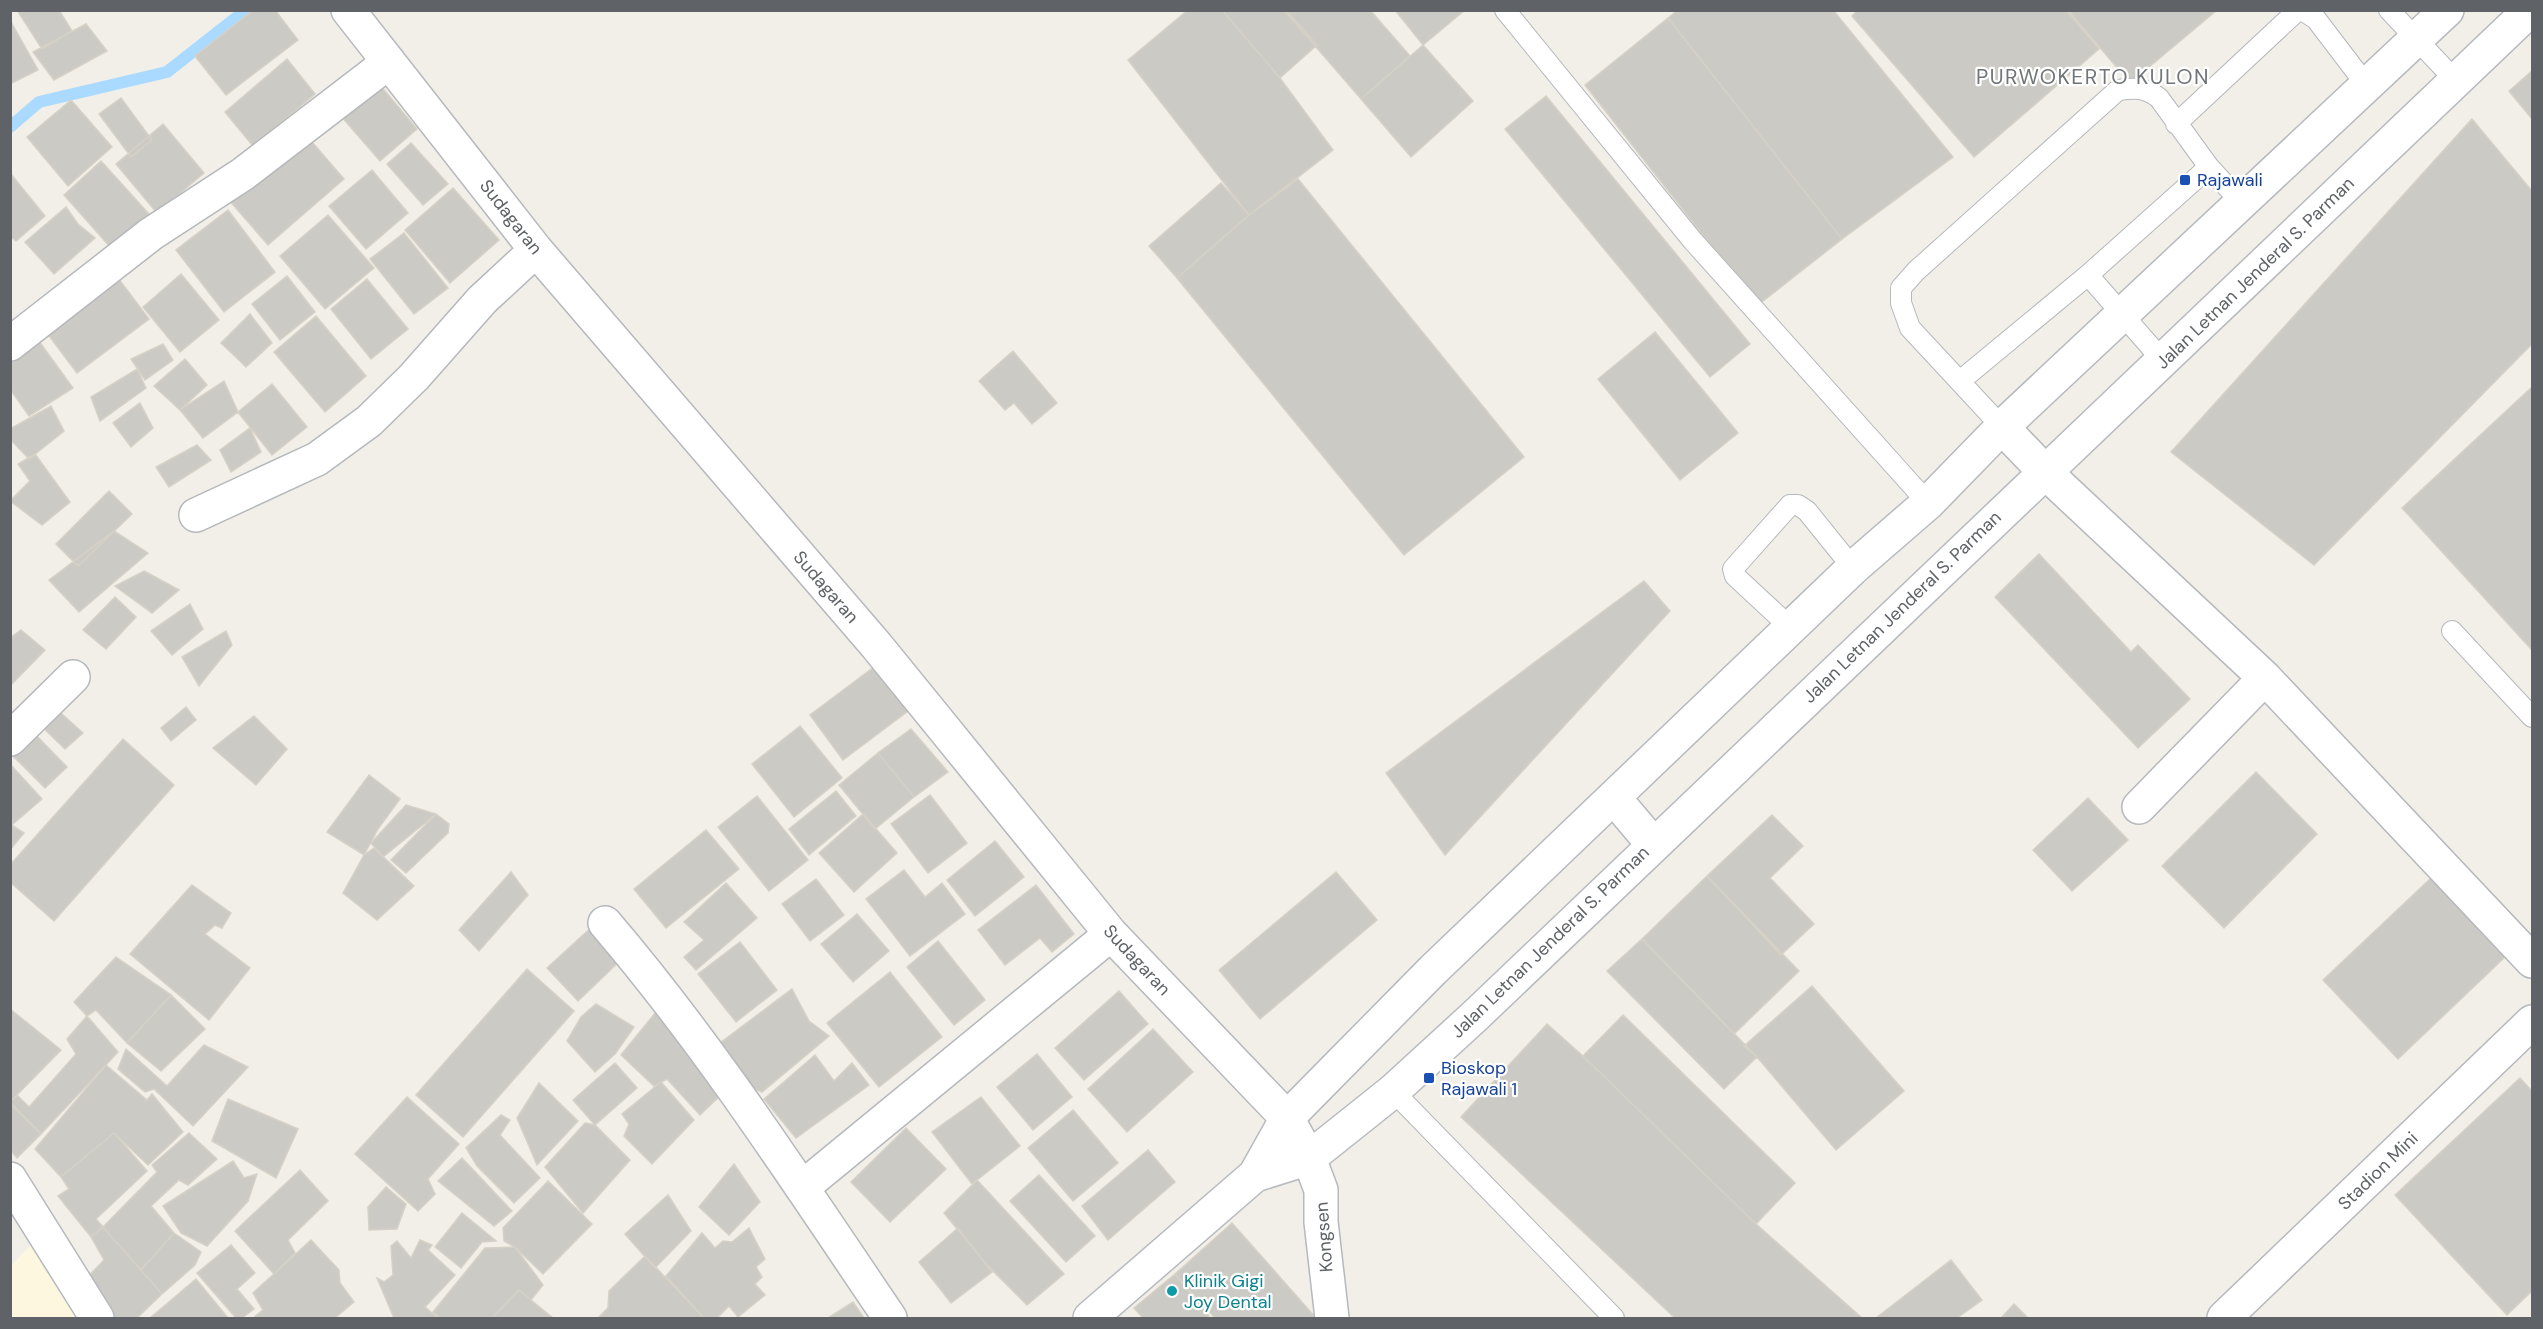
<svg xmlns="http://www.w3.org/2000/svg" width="2543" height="1329" font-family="'DM Sans',sans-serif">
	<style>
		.commercial { fill: #fef7e0 }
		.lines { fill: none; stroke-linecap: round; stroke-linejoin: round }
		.stream { stroke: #aadaff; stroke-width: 12 }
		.building { fill: #cccac5; stroke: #d6d1c6; stroke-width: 1.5 }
		.lane-casing { stroke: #b5b8bc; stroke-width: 22 }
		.street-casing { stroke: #b5b8bc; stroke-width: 36 }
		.secondary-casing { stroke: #b6babf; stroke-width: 36 }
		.lane { stroke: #fff; stroke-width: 20 }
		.street { stroke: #fff; stroke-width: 33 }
		.secondary { stroke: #fff; stroke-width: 33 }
		.transit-dot { fill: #1a4fb4; stroke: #fff; stroke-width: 2 }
		.culture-dot { fill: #0f9aa8; stroke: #fff; stroke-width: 2 }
		.labels { text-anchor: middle; stroke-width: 4.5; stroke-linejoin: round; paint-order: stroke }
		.transit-label { font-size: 18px; fill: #164399; stroke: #fff; text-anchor: start }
		.street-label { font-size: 18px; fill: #5f6368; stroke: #fff }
		.culture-label { font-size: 18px; fill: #0d838f; stroke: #fff; text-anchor: start }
		.quarter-label { font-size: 21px; letter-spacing: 1.5px; fill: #70757a; stroke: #fff }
	</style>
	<rect width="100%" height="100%" fill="#f1efe8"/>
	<path class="commercial" d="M35 1241 86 1318H11L10 1267Z"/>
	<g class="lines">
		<path class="stream" d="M10 127 39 102 167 72 246 10"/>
	</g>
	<path class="building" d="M17 10H59L72 31 42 49Z
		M253 10H275L298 40 226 95 195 56Z
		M1188 10H1222L1280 78 1333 150 1249 215 1128 60Z
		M1222 10H1286L1317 45 1280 78Z
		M1284 10H1370L1410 56 1361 99Z
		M1395 10H1465L1423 45Z
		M1678 10H1833L1953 157 1842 239 1668 18Z
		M1858 10H2066L2099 49 1974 157 1852 16Z
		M2068 10H2217L2130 83Z
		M1668 18 1842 239 1758 305 1585 85Z
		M10 20 38 70 10 84Z
		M86 24 107 51 54 80 33 52Z
		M1423 45 1473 101 1411 157 1361 99Z
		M287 59 315 94 253 146 225 112Z
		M2532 71V119L2509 91Z
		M379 84 417 129 380 161 341 116Z
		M1546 96 1750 344 1710 377 1505 129Z
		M121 98 152 140 131 157 99 114Z
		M71 100 112 147 68 186 27 137Z
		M2472 119 2532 191V344L2314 565 2171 452Z
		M163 124 204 173 157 213 116 164Z
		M305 134 344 179 268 245 229 200Z
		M411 143 448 184 423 205 387 164Z
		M101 161 149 214 111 248 64 195Z
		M372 170 408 213 366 249 329 206Z
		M10 173 45 216 16 241 10 236Z
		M1298 179 1524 457 1404 555 1177 278 1249 215Z
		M1221 183 1249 215 1177 278 1149 246Z
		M453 188 499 240 450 283 405 230Z
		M66 207 78 224 95 238 54 274 25 242Z
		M228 210 275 272 224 312 176 250Z
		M328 215 374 268 325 309 280 256Z
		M404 233 448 288 414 314 370 259Z
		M112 270 149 319 77 373 40 324Z
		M181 274 219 320 180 352 143 307Z
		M287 276 315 312 280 340 252 304Z
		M367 279 408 329 371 359 331 309Z
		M250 314 272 343 246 367 221 343Z
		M316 316 366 376 325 412 274 352Z
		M1655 332 1738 433 1680 480 1598 379Z
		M36 337 73 388 29 416 10 389V356Z
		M163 344 173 360 145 380 131 359Z
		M1013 351 1057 403 1032 424 1014 403 1005 410 979 381Z
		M185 359 207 385 180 410 154 386Z
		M137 369 146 388 100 421 91 397Z
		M224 381 238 412 203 438 180 410Z
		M272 384 307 427 272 455 238 412Z
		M2532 387V650L2402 508Z
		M140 403 153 428 131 447 113 423Z
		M51 406 64 431 29 459 10 439V429Z
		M250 428 261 452 231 472 220 450Z
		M197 445 211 460 169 487 156 467Z
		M35 454 70 502 42 525 10 501 30 481 18 464Z
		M109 491 132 514 78 566 56 544Z
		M114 531 148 553 79 612 49 580Z
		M2039 554 2131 652 2138 645 2190 699 2138 748 1995 597Z
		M144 571 179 590 152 613 115 586Z
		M1644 581 1670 611 1445 855 1386 773Z
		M115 597 136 617 106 649 83 630Z
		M190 604 203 629 172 655 151 631Z
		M21 630 45 650 11 685 10 638Z
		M226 631 232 645 199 686 182 657Z
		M874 667 908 711 843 760 810 715Z
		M52 705 83 733 65 749 35 720Z
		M186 707 196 720 171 741 161 728Z
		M254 716 287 749 256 785 213 748Z
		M800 726 842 778 794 817 752 764Z
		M911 729 948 772 914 797 878 753Z
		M31 730 67 767 45 788 10 753Z
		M123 739 174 785 54 921 10 882V865Z
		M878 753 914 797 875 829 839 785Z
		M10 764 42 799 13 824 10 820Z
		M2256 772 2317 834 2224 928 2162 866Z
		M369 775 400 799 378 829 364 855 327 832Z
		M836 791 856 816 809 855 789 829Z
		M930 795 967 843 928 873 891 824Z
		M757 796 808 860 769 891 718 827Z
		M2088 798 2128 840 2072 891 2033 850Z
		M406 805 436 814 383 857 371 843Z
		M436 814 449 824 448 833 406 873 391 860Z
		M863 814 897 853 854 892 819 853Z
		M1772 815 1803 846 1770 878 1814 924 1781 955 1707 876Z
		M10 824 24 833 10 850Z
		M706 830 739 869 666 928 634 889Z
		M995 841 1024 877 975 916 947 880Z
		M374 848 414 886 377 920 343 893 364 855Z
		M904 870 925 897 942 883 965 914 910 956 866 899Z
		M511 872 528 895 479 951 459 930Z
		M1336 872 1377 920 1260 1019 1219 970Z
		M1707 876 1799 971 1734 1034 1642 939Z
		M2431 878 2505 957 2398 1059 2323 980Z
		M816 879 844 915 810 941 782 904Z
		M726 883 757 918 696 970 684 957 704 940 684 922Z
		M192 885 231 913 222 928 215 925 205 934 250 968 209 1020 130 954Z
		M1036 885 1074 934 1052 952 1040 938 1005 965 978 930Z
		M857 914 889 951 853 982 821 944Z
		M595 924 625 956 578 1001 547 968Z
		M1642 939 1757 1057 1724 1089 1607 971Z
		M938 941 985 1000 954 1025 907 967Z
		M740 942 777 990 736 1022 698 974Z
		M116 957 171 995 127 1043 96 1010 87 1016 74 1002Z
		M527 969 574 1011 463 1137 416 1095Z
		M890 972 942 1037 879 1087 827 1023Z
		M1812 986 1904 1091 1836 1150 1757 1057 1744 1046Z
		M792 989 809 1021 829 1036 762 1092 729 1077 712 1049Z
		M1119 991 1148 1024 1084 1080 1055 1048Z
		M171 995 205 1029 161 1071 127 1043Z
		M596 1004 634 1027 615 1054 595 1072 567 1041 581 1017Z
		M10 1009 61 1050 10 1102Z
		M656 1012 726 1090 700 1115 667 1079 654 1086 621 1055Z
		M1623 1015 1795 1183 1756 1224 1583 1056Z
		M87 1016 118 1052 41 1134 10 1102 17 1095 29 1107 76 1054 67 1039Z
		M1547 1024 1583 1056 1756 1224 1862 1318H1675L1461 1117Z
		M1153 1029 1193 1072 1127 1132 1088 1089Z
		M204 1045 248 1067 193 1126 154 1089 145 1092 118 1069 126 1049 167 1086Z
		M1037 1054 1072 1097 1033 1130 997 1087Z
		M815 1055 834 1081 852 1063 869 1085 796 1138 764 1099Z
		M615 1063 637 1088 595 1125 573 1100Z
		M106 1065 147 1100 152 1094 183 1132 148 1165 114 1133 61 1177 35 1149Z
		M2520 1078 2532 1091V1291L2507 1315 2395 1195Z
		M661 1082 694 1120 652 1164 624 1136 629 1124 622 1114Z
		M539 1083 578 1121 537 1165 517 1118Z
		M407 1097 459 1144 428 1179 435 1194 418 1211 355 1154Z
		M981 1097 1020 1146 972 1184 932 1132Z
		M228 1099 298 1129 276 1178 212 1141Z
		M10 1104 41 1134 17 1158 10 1150Z
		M1073 1110 1118 1163 1073 1201 1028 1148Z
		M501 1115 510 1120 500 1135 540 1178 514 1203 477 1166 466 1148Z
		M585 1123 595 1125 630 1160 583 1213 545 1167Z
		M906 1128 946 1169 890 1222 851 1182Z
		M114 1133 147 1171 96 1219 103 1227 91 1237 58 1196 69 1189 61 1177Z
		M189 1133 217 1159 188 1185 179 1180 151 1206 174 1233 141 1270 103 1227 157 1172 152 1165Z
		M1148 1150 1175 1182 1108 1240 1082 1206Z
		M462 1158 512 1211 494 1226 438 1181Z
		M233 1161 244 1178 257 1174 248 1201 207 1246 181 1233 163 1206Z
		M734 1164 760 1202 729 1235 699 1207Z
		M300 1170 328 1201 288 1240 295 1253 274 1274 235 1231Z
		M1039 1175 1095 1236 1066 1262 1010 1201Z
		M977 1180 1064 1274 1027 1305 987 1265 944 1213Z
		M548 1181 592 1224 543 1274 515 1247 504 1241 503 1228Z
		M386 1187 406 1204 397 1229 369 1230 368 1207Z
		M668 1195 691 1231 655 1268 625 1234Z
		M462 1213 496 1241 482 1242 461 1268 435 1247Z
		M1232 1223 1316 1318H1215L1175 1274Z
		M103 1227 162 1294 137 1318H113L81 1284 104 1260 91 1237Z
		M749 1228 765 1259 756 1267 762 1277 755 1284 765 1295 738 1317 729 1306 717 1318H704L666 1276 702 1233 715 1248 723 1241 732 1242Z
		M958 1228 992 1272 951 1303 919 1262Z
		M174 1233 201 1252 195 1265 162 1294 141 1270Z
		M311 1240 339 1270 340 1283 354 1302 335 1318H253L263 1310 253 1293Z
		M420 1240 432 1245 428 1250 455 1275 425 1307 438 1318H394L377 1278 384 1282 393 1275 391 1246 397 1241 411 1258Z
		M231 1245 255 1273 237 1289 254 1309 242 1318H236L197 1273Z
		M515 1247 543 1285 531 1300 519 1290 492 1318H440L433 1312 485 1248Z
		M645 1256 702 1316 699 1318H598L608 1308 609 1291Z
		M1951 1260 1982 1300 1957 1318H1876Z
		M1175 1274 1209 1316 1206 1318H1143L1134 1308Z
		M196 1279 228 1318H150Z
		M519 1290 531 1300 553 1318H492Z
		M853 1302 864 1318H828Z
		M2014 1304 2028 1318H2001Z"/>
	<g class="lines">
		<defs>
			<path id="lane" d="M1505 10 1693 241 1928 503
				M2302 10 2316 19 2367 86
				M2389 10 2455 80
				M2176 124 2298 10
				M2088 275 2163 361
				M1960 381 2088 275 2209 167
				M2002 427 1910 328 1901 303V288L1916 271 2118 90C2135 88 2145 87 2159 98L2209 167 2242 203
				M1792 629 1735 576 1733 569 1790 505H1798L1807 511 1853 568
				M2452 631 2532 717
				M1393 1091 1614 1318"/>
			<path id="street" d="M348 10 536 250 876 645 1111 934 1287 1118 1309 1158 1321 1190V1222L1332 1318
				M10 344 151 234 243 174 389 62
				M2002 427 2044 471 2265 678 2532 961
				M196 515 317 459 369 421 414 377 482 300 536 250
				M10 739 73 677
				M2139 807 2265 678
				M605 923C711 1047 799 1184 890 1318
				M803 1187 1111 934
				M2224 1318 2532 1022"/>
			<path id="secondary" d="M1614 798 1653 844
				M1255 1175 1309 1158 1393 1091 1475 1016 2530 10
				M10 1179 97 1318
				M1090 1318 1255 1175 1287 1118 1433 970 1853 568 1928 503 2002 427 2447 10"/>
		</defs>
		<use href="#lane" class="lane-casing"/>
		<use href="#street" class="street-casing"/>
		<use href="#secondary" class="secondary-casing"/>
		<use href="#lane" class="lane"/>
		<use href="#street" class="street"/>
		<use href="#secondary" class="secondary"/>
	</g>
	<g class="transit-dot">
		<rect x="2179" y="174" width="12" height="12" rx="3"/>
		<rect x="1423" y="1072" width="12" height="12" rx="3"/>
	</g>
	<circle class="culture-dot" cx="1172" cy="1291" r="6"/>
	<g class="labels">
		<g class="transit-label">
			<text x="2197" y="186">Rajawali</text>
			<text x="1441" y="1074">Bioskop<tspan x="1441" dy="21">Rajawali 1</tspan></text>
		</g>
		<g class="street-label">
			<text transform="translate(511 217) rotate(52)" y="6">Sudagaran</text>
			<text transform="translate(2255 273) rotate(-44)" y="6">Jalan Letnan Jenderal S. Parman</text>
			<text transform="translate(826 587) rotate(49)" y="6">Sudagaran</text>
			<text transform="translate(1902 607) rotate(-44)" y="6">Jalan Letnan Jenderal S. Parman</text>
			<text transform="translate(1550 942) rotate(-44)" y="6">Jalan Letnan Jenderal S. Parman</text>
			<text transform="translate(1137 960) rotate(47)" y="6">Sudagaran</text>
			<text transform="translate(2378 1171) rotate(-44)" y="6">Stadion Mini</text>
			<text transform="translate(1324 1237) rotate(-94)" y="6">Kongsen</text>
		</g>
		<g class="culture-label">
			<text x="1184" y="1287">Klinik Gigi<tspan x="1184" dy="21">Joy Dental</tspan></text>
		</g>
		<g class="quarter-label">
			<text x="2093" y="84">PURWOKERTO KULON</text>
		</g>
	</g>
	<rect width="2543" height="1329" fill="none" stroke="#5f6368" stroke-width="24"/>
</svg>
